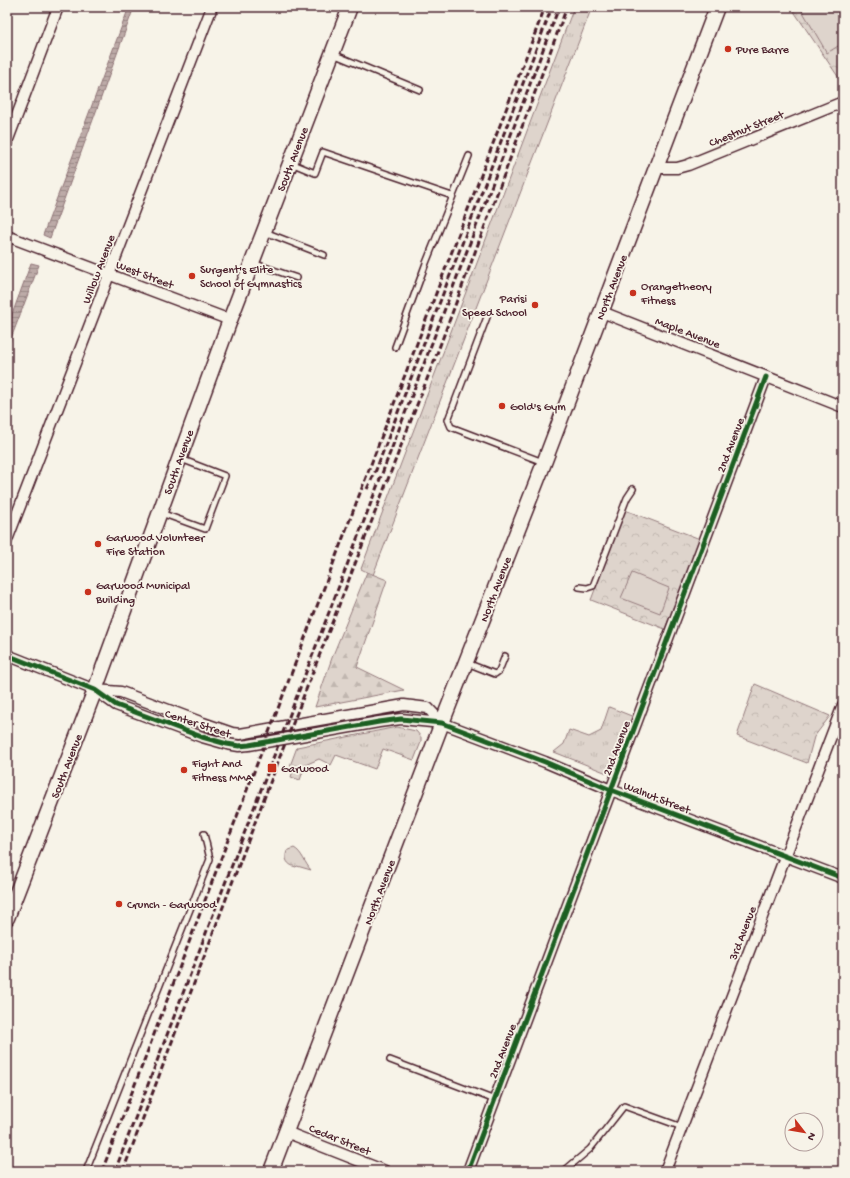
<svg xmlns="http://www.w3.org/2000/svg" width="850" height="1178" font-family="'Gochi Hand',sans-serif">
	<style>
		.grass { fill: url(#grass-tufts); stroke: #947a7c }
		.forest { fill: url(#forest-firs); stroke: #947a7c }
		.park { fill: url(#park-crowns); stroke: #947a7c }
		.pitch { fill: #ded4cc; stroke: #947a7c }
		.water { fill: url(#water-rules); stroke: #8e7275 }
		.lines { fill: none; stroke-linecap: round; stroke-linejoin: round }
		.lane-casing { stroke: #4a1f2b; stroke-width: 8 }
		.street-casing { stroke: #4a1f2b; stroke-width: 13 }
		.secondary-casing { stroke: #4a1f2b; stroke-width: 17 }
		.lane { stroke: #f7f3e8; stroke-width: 5 }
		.street { stroke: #f7f3e8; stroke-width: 10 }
		.secondary { stroke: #f7f3e8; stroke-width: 14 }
		.rail { stroke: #4a1f2b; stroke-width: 3; stroke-dasharray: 6 3; stroke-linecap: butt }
		.cycleway-casing { stroke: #f7f3e8; stroke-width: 8 }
		.cycleway { stroke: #1b5e20; stroke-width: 5 }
		.poi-dot { fill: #c8321e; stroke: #f7f3e8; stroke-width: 1.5 }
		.labels { text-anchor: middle; stroke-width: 3.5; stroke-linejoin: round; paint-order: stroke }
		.poi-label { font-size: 12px; fill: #4a1f2b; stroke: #f7f3e8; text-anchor: start }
		.street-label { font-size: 12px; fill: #4a1f2b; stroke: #f7f3e8 }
	</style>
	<defs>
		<pattern id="grass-tufts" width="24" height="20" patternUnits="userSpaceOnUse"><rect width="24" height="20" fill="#ded4cc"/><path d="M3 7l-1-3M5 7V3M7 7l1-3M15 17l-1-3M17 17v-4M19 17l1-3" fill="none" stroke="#c0b6af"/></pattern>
		<pattern id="forest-firs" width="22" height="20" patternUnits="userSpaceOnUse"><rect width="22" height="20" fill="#ded4cc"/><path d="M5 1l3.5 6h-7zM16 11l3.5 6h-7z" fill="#c0b6af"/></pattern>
		<pattern id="park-crowns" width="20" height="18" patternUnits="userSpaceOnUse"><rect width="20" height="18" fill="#ded4cc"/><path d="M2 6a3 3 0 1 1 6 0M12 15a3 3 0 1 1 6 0" fill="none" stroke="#c0b6af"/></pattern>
		<pattern id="water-rules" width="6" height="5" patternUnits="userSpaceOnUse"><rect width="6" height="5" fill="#bcaaa7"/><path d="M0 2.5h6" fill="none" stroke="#9b8a88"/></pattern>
	</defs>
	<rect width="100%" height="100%" fill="#f7f3e8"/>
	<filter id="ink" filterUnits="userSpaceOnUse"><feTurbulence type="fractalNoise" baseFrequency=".025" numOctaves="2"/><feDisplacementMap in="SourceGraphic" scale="8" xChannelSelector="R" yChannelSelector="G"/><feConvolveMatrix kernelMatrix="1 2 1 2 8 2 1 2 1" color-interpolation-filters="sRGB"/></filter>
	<g filter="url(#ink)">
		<path class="grass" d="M574 7H592L373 575 361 569Z
			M609 707 634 717 613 771 607 773 554 752 564 744 569 730 589 737 601 731Z
			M397 727 416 731 421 737V742L414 760 383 749 375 769 336 755 331 765 319 759 305 765 300 780 291 777 294 768 290 766 297 747Z
			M294 848C302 852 305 864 311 870L297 866 296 867C287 865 284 859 287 851Z"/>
		<path class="forest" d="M367 572 387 580 357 667 404 690 315 707 333 655Z"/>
		<path class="park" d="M791 7H843V84Z
			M625 510 700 539 665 629 591 600Z
			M755 684 830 716 814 737 807 763 737 736Z"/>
		<path class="pitch" d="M800 7H843V43L827 53Z
			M632 573 669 588 660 613 621 598Z"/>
		<path class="water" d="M129 7H134L50 238 43 235Z
			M31 263 39 265 7 349V328Z"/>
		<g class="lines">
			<defs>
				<path id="lane" d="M333 54 420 90
					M291 163 315 173 323 152 452 196
					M265 232 324 255
					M253 263 297 278
					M487 317 448 420 451 427 543 462
					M395 347 426 263 469 156
					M161 513 205 529 225 476 181 459
					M579 587 587 588 593 586 627 498 633 489
					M467 663 495 674 499 671 505 656
					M390 1060 495 1100
					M86 1171 210 859 204 834
					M166 1171H167
					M564 1171 590 1149 624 1106 682 1127"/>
				<path id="street" d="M7 142 58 7
					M656 168H677L688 165 843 102
					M7 236 230 320
					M602 312 843 407
					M7 540 212 7
					M7 655 95 690 116 705 202 737 227 744 239 746 249 745 379 722 401 719 442 723 545 762 611 790 843 878
					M95 690 121 692 203 723 232 733 240 734 404 705 428 708 442 723
					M286 1132 385 1171
					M468 1171 766 377
					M665 1171 843 705"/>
				<path id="secondary" d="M7 918 95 690 230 320 350 7
					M271 1171 442 723 544 463 717 7"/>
			</defs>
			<use href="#lane" class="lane-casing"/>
			<use href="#street" class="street-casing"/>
			<use href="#secondary" class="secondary-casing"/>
			<use href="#lane" class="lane"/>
			<use href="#street" class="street"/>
			<use href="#secondary" class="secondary"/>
			<path class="rail" d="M367 489 376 470 552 7
				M102 1171 545 7
				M115 1171C263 783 413 396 559 7
				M123 1171 279 759 436 356 567 7"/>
			<defs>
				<path id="cycleway" d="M7 655 95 690 116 705 202 737 227 744 239 746 249 745 379 722 401 719 442 723 545 762 611 790 843 878
					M468 1171 766 377"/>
			</defs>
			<use href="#cycleway" class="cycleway-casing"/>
			<use href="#cycleway" class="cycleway"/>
		</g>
	</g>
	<g class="poi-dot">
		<circle cx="728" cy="49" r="4"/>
		<circle cx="192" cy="276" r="4"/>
		<circle cx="633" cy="293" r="4"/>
		<circle cx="535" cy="305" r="4"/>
		<circle cx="502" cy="406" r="4"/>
		<circle cx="98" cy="544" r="4"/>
		<circle cx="88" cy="592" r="4"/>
		<rect x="267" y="763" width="10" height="10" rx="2"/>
		<circle cx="184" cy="770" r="4"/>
		<circle cx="119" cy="904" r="4"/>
	</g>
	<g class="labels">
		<g class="poi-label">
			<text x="736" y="53">Pure Barre</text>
			<text x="200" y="273">Surgent's Elite<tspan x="200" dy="14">School of Gymnastics</tspan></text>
			<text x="641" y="290">Orangetheory<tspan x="641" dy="14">Fitness</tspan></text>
			<text x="527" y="302" text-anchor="end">Parisi<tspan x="527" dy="14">Speed School</tspan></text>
			<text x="510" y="410">Gold's Gym</text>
			<text x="106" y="541">Garwood Volunteer<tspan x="106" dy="14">Fire Station</tspan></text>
			<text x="96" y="589">Garwood Municipal<tspan x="96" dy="14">Building</tspan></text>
			<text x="192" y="767">Fight And<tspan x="192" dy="14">Fitness MMA</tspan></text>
			<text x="281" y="772">Garwood</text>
			<text x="127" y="908">Crunch - Garwood</text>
		</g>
		<g class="street-label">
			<text transform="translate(746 128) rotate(-22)" y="4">Chestnut Street</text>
			<text transform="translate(292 159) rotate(-69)" y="4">South Avenue</text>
			<text transform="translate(98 269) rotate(-69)" y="4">Willow Avenue</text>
			<text transform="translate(145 274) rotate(21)" y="4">West Street</text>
			<text transform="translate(611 287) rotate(-69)" y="4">North Avenue</text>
			<text transform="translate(688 332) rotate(21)" y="4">Maple Avenue</text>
			<text transform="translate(730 445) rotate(-69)" y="4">2nd Avenue</text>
			<text transform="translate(178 462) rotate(-70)" y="4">South Avenue</text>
			<text transform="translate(495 589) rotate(-69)" y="4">North Avenue</text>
			<text transform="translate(198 723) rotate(18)" y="4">Center Street</text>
			<text transform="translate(616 748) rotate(-69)" y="4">2nd Avenue</text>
			<text transform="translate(66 766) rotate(-69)" y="4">South Avenue</text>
			<text transform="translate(657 797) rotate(21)" y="4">Walnut Street</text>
			<text transform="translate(379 892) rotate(-69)" y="4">North Avenue</text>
			<text transform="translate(742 933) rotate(-69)" y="4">3rd Avenue</text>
			<text transform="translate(502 1051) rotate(-69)" y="4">2nd Avenue</text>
			<text transform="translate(340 1139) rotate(22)" y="4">Cedar Street</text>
		</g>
	</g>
	<rect width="850" height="1178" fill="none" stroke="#f7f3e8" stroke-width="24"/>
	<rect x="12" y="12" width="826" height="1154" fill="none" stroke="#4a1f2b" stroke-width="1.5" filter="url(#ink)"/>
	<g transform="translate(804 1132) rotate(121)"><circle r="19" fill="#f7f3e8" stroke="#b29e9c"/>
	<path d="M0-3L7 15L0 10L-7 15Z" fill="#c8321e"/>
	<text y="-6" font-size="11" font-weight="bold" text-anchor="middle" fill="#4a1f2b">N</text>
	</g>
</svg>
